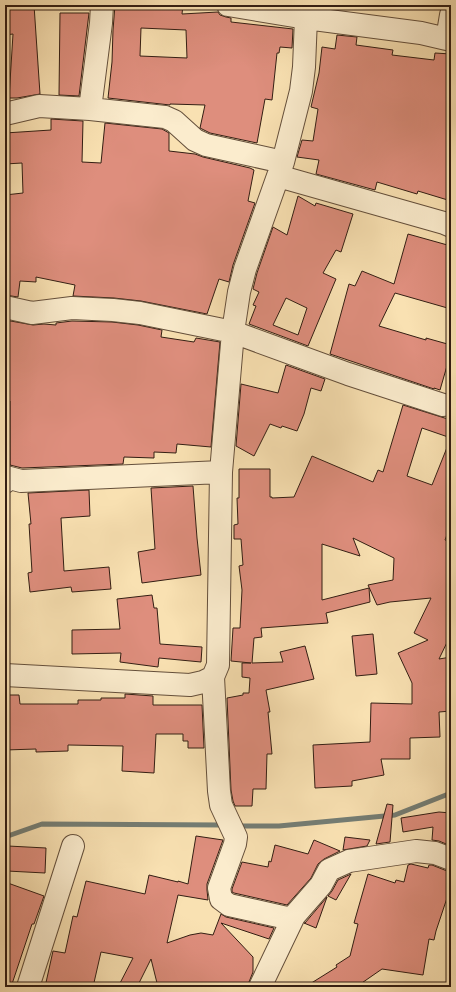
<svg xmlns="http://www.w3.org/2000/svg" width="456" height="992" font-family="'IM FELL DW Pica',serif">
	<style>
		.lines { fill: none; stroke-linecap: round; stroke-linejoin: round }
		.stream { stroke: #747d74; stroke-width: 5 }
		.building { fill: #de8e7d; stroke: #331e13; fill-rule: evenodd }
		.minor-casing { stroke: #644f3b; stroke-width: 24 }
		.minor { stroke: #fbeccd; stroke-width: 22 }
	</style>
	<rect width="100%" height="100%" fill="#f9e1b2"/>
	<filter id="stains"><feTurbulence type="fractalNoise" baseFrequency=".005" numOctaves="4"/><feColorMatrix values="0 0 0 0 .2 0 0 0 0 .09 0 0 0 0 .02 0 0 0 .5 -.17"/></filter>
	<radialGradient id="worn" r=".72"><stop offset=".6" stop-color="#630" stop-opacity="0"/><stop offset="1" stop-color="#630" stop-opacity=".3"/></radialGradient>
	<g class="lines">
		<path class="stream" d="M236 826H279L395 815 451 793
			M5 837 42 824 224 825"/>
	</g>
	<path class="building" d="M5 5H34L40 94 17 98H9L13 34 5 35Z
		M115 5H183L182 14 218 12 220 15 226 17 231 18V22L293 29 292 48 280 47 279 53H277L272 100 265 99 257 143 210 133 200 128 205 105 170 104V105L108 98 112 62 113 30ZM141 28 186 30 187 58 140 56Z
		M60 13H89L79 96 59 95Z
		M337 35 357 37 356 45 393 50 392 55 434 60 435 53 451 54V201L418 191 417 194 377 182 375 190 316 174 319 160 297 157 302 140 313 141 318 109 311 107 319 73 322 47 335 49Z
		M51 119 83 121 82 162 101 163 105 123 162 129 169 133V151L195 154 203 157 250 168 254 170 248 201 255 203 233 265 229 282 219 279 207 314 141 301 114 298 73 296 75 285 36 277V282L20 281 18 297 5 295V195L23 193 22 163 5 164V133L51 130Z
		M298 196 315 206 316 203 353 214 341 252 336 250 323 273 336 279 308 346 249 324 256 306 253 305 259 292 253 289 257 273 273 227 287 235ZM286 298 307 308 298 335 273 325Z
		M408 234 451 246V309L395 293 379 326 426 340V338L451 345V352L440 390 434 388V389L330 354 349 284 355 286 362 271 394 284Z
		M5 320 33 325 44 324 56 325V323L72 321 112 322 138 325 162 330 161 337 194 342 196 338 220 342 211 447 177 444 176 453 154 452V458L124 457 123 464 22 468 10 465V401H5Z
		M286 365 325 379 321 391 311 388 304 414 297 431 282 426 281 428 270 424 254 456 236 446 241 384 278 393Z
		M403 405 451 420V438L422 428 407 476 432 485 450 440H451V524L445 540 451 542V634L439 659 451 657V711L439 712 440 737 410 738V759H381L384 775 352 781V786L315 788 313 745 370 742 371 703 412 704V683L398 653 428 640 414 633 431 598 390 602 377 605 368 585 393 580 394 558 353 538 360 556 322 544V600L369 588 370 602 326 613 328 623 261 628 262 637 254 638 252 663 283 662 280 652 305 646 314 679 266 690 270 712H268L272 754H267L266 789H253L252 806H235L233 801 231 790 227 698 243 695V693H249L250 678 242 677V663H251L231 661 233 628H240L242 590 239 566 243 565 241 539H234V525L238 524 237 498H239V469H270V497H272V498L294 497 312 456 373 482 378 470 383 472Z
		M193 486 197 538 201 575 142 583 138 552 155 549 151 488Z
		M89 490 90 516 61 518 64 571 109 567 111 589 72 592 71 587 30 592 28 573 32 572 29 524H31L28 493Z
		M152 595 154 608H157L160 644 202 647 201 662 159 658 158 667 120 662 121 653 72 654V630L120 629 117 599Z
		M373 634 377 674 356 676 352 636Z
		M125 694 153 696V705H202L204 748H188V741H183V734H156L154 773 122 771 123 746 68 745V751L36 752V749L5 750V695H19L20 704H78V700H101V698H125Z
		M387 804 393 805 390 842 376 844Z
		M439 812 451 813V846L439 841 432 840 433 827 403 832 401 818Z
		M196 836 223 840 207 884V890L208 900 178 895 167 943 190 935 201 933 213 935 221 914 226 917 274 928 269 939 221 923 253 957V972L249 982 248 986 158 987 151 959 137 987H118L133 958 101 952 93 987H45L53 951 65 953 73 916 77 917 86 881 145 894 149 875 178 882V881L188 884Z
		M345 837 370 840 367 846 343 850Z
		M314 840 340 851 324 859 318 864 311 878 287 905 234 893 232 892V889L242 862 268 867 269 861 271 862 275 845 308 854Z
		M8 846 46 848 45 873 7 871Z
		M411 864 428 868 429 865H432L447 871H451V886L436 931 434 940 429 939 423 975 382 969 356 987H305L337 967 336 965 350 956 358 924 354 923 368 874 395 883 396 880 404 882 408 865Z
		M351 874 336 900 328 896 332 891 338 880Z
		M5 882 44 896 34 924H32L11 987H5Z
		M327 897 316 928 304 923H305Z"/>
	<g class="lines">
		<defs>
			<path id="minor" d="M228 5 306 18 421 33 451 40
				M447 39 451 15
				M90 109 101 23 102 5
				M5 114 39 106 90 109 165 117 174 121 195 140 206 145 283 162
				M278 176 444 223 451 226
				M5 307 32 313 72 308 113 310 140 313 233 332 348 374 443 405
				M5 482 6 477 21 481 221 472
				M5 675 190 685 203 682 213 677 218 665 221 472 233 332 239 292 245 269 283 162 301 91 304 67 306 18 305 5
				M213 677 219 791 221 805 236 837 235 844 219 888 221 899 229 905 287 918 294 916
				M28 987 73 846
				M260 987 294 916 321 885 329 870 349 861 416 851 435 853 451 859"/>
		</defs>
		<use href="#minor" class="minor-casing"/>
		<use href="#minor" class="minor"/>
	</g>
	<rect width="456" height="992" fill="none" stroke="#f9e1b2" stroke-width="20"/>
	<rect x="6" y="6" width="444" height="980" fill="none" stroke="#331e13" stroke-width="2"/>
	<rect x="10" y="10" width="436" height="972" fill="none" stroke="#331e13"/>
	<rect width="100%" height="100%" filter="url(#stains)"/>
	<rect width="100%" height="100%" fill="url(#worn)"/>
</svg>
